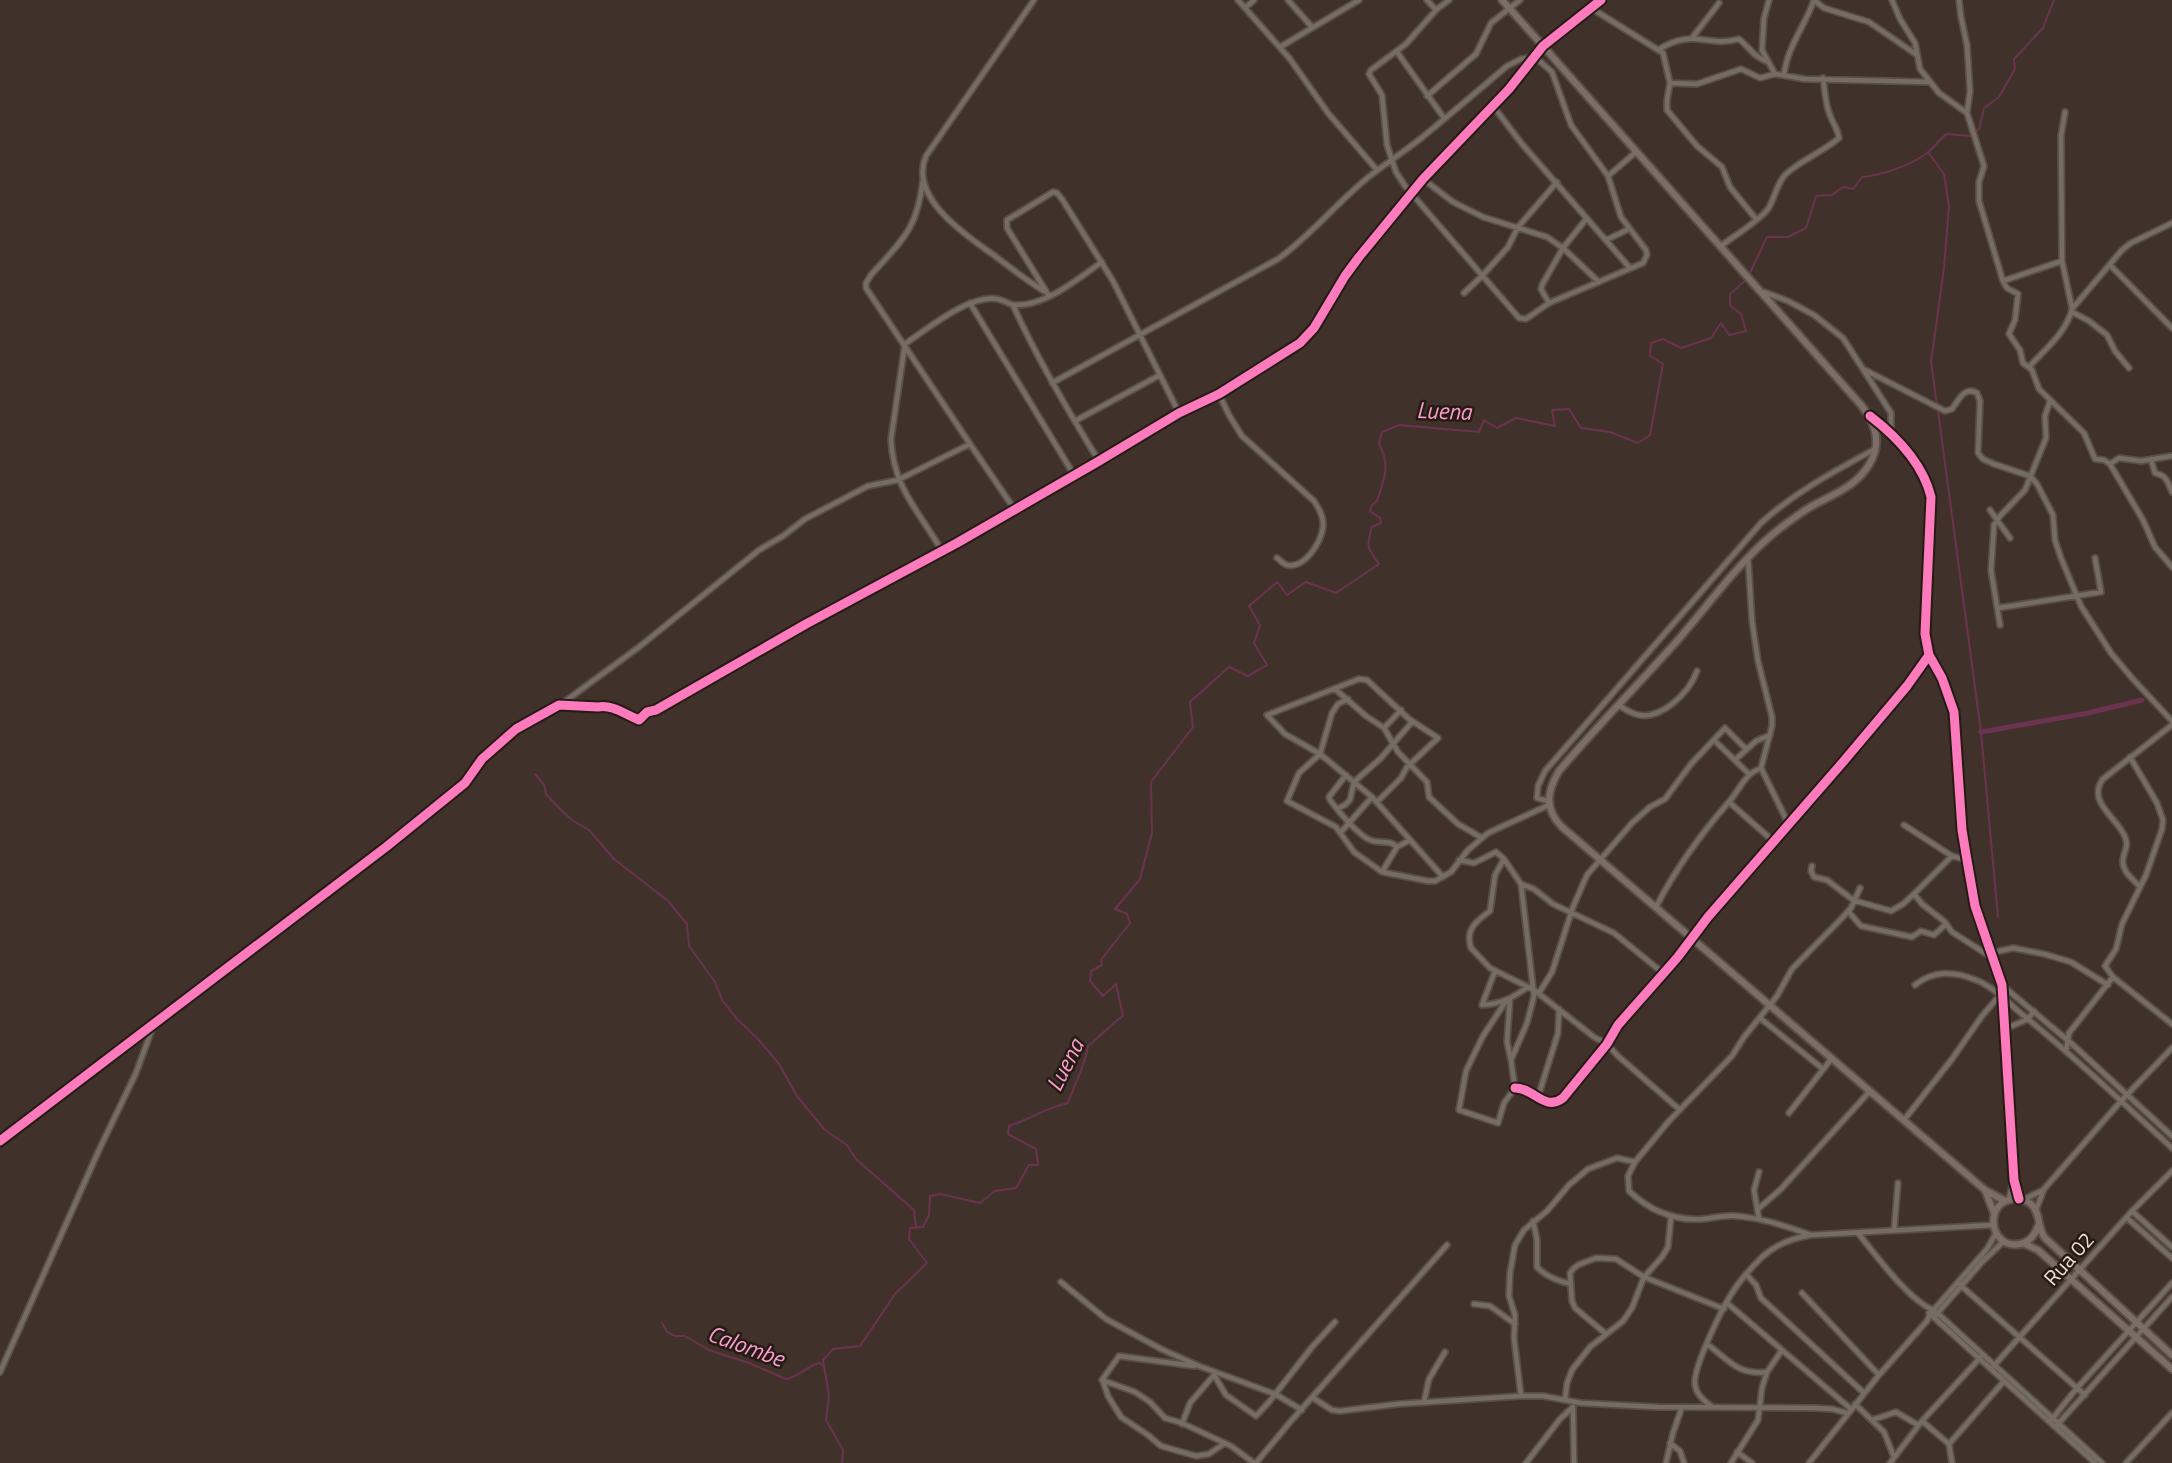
<svg xmlns="http://www.w3.org/2000/svg" width="2172" height="1463" font-family="'Titillium Web',sans-serif">
	<style>
		.lines { fill: none; stroke-linecap: round; stroke-linejoin: round }
		.stream { stroke: #6b334f; stroke-width: 2 }
		.canal { stroke: #6b334f; stroke-width: 5 }
		.minor-casing { stroke: #5a4e47; stroke-width: 8 }
		.major-casing { stroke: #5a4e47; stroke-width: 10 }
		.minor { stroke: #766c66; stroke-width: 4.5 }
		.major { stroke: #7c6d68; stroke-width: 6 }
		.cycleway-casing { stroke: #261a15; stroke-width: 13 }
		.cycleway { stroke: #fd7abc; stroke-width: 9 }
		.labels { text-anchor: middle; stroke-width: 5; stroke-linejoin: round; paint-order: stroke }
		.street-label { font-size: 21px; fill: #efdfd7; stroke: #261a15 }
		.water-label { font-size: 23px; font-style: italic; fill: #fb9ecd; stroke: #261a15 }
	</style>
	<rect width="100%" height="100%" fill="#40322b"/>
	<g class="lines">
		<path class="stream" d="M1975 132 1979 129 1984 108 1999 97 2015 69 2014 59 2043 28 2054 0
			M1928 152 1944 174 1949 206 1944 268 1931 362 1937 405
			M1749 275 1767 237H1788L1806 228 1816 196 1832 195 1843 187 1853 189 1862 177C1883 175 1908 166 1926 154 1933 148 1940 140 1946 134L1971 136
			M1938 411 1981 732 1998 917
			M535 774 544 785 546 794 559 808 572 820 589 830 614 859 668 901 687 924 689 946 715 982 722 1000 737 1019 759 1040 779 1064 797 1096 825 1130 847 1145 856 1159 914 1210 916 1228
			M662 1323 667 1332 675 1336H685L709 1350 749 1363 786 1379C799 1377 807 1366 819 1363L824 1366
			M842 1463 843 1450 826 1420 829 1395 823 1360 833 1349 860 1346 895 1294 927 1263 909 1239 910 1228 923 1227 929 1215 930 1196 940 1194 980 1203 995 1191 1016 1188 1029 1165H1038L1036 1149 1008 1134 1009 1126C1030 1119 1048 1107 1068 1103 1075 1083 1085 1066 1088 1046 1101 1036 1110 1025 1123 1016L1116 984 1103 996 1090 981 1091 971 1102 965 1101 960 1130 923 1127 914 1115 909 1140 879 1152 833 1151 782 1193 727 1190 702 1229 667 1248 676 1267 665 1254 643 1260 625 1249 606 1277 582 1287 595 1306 582 1336 593 1379 564C1367 548 1366 546 1372 527L1381 523 1380 518 1370 511 1372 505 1377 501C1384 480 1391 465 1379 444L1382 432 1399 425 1479 432 1484 420 1497 428 1516 418 1555 426 1552 410 1569 409 1581 428 1610 432 1638 443 1650 435 1663 364 1650 356 1651 343 1663 339 1681 348 1711 338 1721 323 1729 335 1746 331 1741 314 1730 305V294L1746 280"/>
		<path class="canal" d="M1981 732 2088 713 2142 700"/>
		<defs>
			<path id="minor" d="M1034 0 926 156C908 198 967 236 995 256 1011 268 1027 281 1044 291
				M1238 0 1290 59 1328 113 1377 170
				M1288 0 1312 27
				M1427 0 1436 10 1449 0
				M1769 0 1764 18 1762 50 1775 74
				M1814 0 1824 8 1869 22 1917 55
				M1892 0 1900 19 1915 43 1920 69 1939 93 1967 113
				M1959 0 1961 17 1967 45 1970 91 1967 113 1984 166 1979 182V201L2003 281 2007 288 2018 294 2015 320 2009 334 2020 350 2023 363 2032 370 2039 389 2084 433 2095 459 2104 460 2110 464 2143 520 2155 547 2172 567
				M1245 8 1254 0
				M1591 8 1663 53 1670 83 1667 100V110L1697 146 1722 167 1730 187 1756 219
				M1692 38 1719 3
				M1280 47 1359 0
				M1658 50C1694 27 1705 48 1739 39 1750 48 1754 57 1768 62
				M1397 52 1444 118
				M1784 75C1787 47 1805 26 1814 0
				M1670 83 1697 84 1741 69 1760 78 1775 74 1805 79 1929 82
				M1427 96 1476 54 1491 23 1520 0
				M1493 106 1522 144 1630 268
				M2065 112 2061 136 2062 261 2072 308
				M1608 176 1636 152
				M1423 179 1453 202 1483 217 1547 237 1563 248 1599 282
				M923 180C917 230 903 239 871 275L866 283V288L970 444
				M1606 240 1629 229
				M1721 246C1735 235 1758 222 1768 209 1775 198 1776 185 1785 175 1799 161 1823 152 1839 138 1838 129 1833 124 1830 115 1825 104 1825 90 1823 78
				M2110 265 2172 328
				M2003 281 2062 261
				M1764 292 1788 301 1814 315 1843 338 1891 413V433
				M1464 293 1483 275 1508 247 1518 227 1557 182
				M1049 296 1007 228V220L1053 192 1057 193 1062 199 1113 281 1179 413
				M970 303 1074 475
				M1549 303 1541 289 1542 285 1563 248 1587 218
				M1013 305C1045 307 1076 280 1102 262
				M2072 312 2089 321 2107 335 2115 351 2129 368
				M2030 366C2046 348 2066 333 2072 309L2122 250 2131 243 2172 223
				M1865 370 1945 411 1952 409C1959 400 1964 386 1977 393L1980 401 1978 453 1983 459 1994 464 2030 476 2037 484 2053 515 2055 540 2061 558 2081 606 2111 653 2132 678 2172 721
				M1052 383 1278 259C1310 236 1335 205 1365 180 1384 164 1406 151 1425 135 1453 112 1480 89 1507 66L1521 59 1535 57 1552 72 1571 125 1608 176 1621 217 1646 250 1647 255 1643 263 1549 303 1526 319 1519 318 1405 186 1396 172 1387 145 1382 95 1369 74 1371 70 1406 44 1436 10
				M1219 394 1229 415 1242 436 1314 501C1319 508 1324 517 1323 527 1321 542 1305 569 1287 565 1283 564 1280 560 1277 558
				M1871 417C1897 436 1923 465 1931 497L1925 634 1929 655 1942 678 1954 712 1962 830 1967 860 1975 906 2002 985 2014 1180 2019 1199
				M1075 421 1160 375
				M2151 459 2155 473C2166 475 2168 482 2172 492
				M2110 464 2119 458 2141 461 2172 456
				M1990 510 2010 538
				M942 551C919 511 893 488 891 439L905 344C927 329 970 294 997 299 1002 300 1008 303 1013 305 1037 359 1068 411 1099 461
				M1748 557 1752 621 1758 661 1772 717V726L1761 768 1789 825
				M1998 608 2101 592 2095 558
				M2000 625 1991 570 1994 525 2000 516 2025 490 2046 438 2045 416 2050 401
				M1335 689 1366 716 1384 728 1398 752 1427 782 1429 797 1458 824 1482 838
				M1348 699 1338 704 1332 713 1320 754 1299 773 1287 801 1336 827 1354 852 1382 872 1428 881H1435L1451 872 1468 850 1488 833 1549 805
				M560 705 639 647 759 550 783 536 805 519 868 486 898 480 970 444 1015 510
				M1619 706C1624 708 1629 712 1635 714 1660 722 1689 693 1697 671
				M1384 728 1401 710
				M1714 740 1749 774
				M2130 757 2157 803 2163 820 2162 829 2146 875 2122 924 2116 949 2105 966 2113 977 2172 1024
				M1736 759 1756 741 1770 735
				M1346 775 1329 797 1330 800C1338 811 1358 835 1370 840 1380 844 1389 839 1397 847L1410 840
				M1548 801 1537 798 1538 786 1545 771 1761 523C1795 492 1835 471 1875 449
				M1377 802 1401 778 1407 767 1438 738 1409 719 1367 680 1359 679 1267 715 1285 734 1320 754 1372 797 1443 877
				M1729 802 1773 841
				M1337 809 1345 805 1350 800 1354 782 1380 759 1412 722
				M1904 825 1952 856 1967 860
				M1341 832 1372 797
				M1504 859 1495 875 1490 911C1476 921 1465 930 1471 948L1490 968 1534 990 1594 1037 1607 1044 1618 1056 1680 1110
				M1459 860 1474 863 1496 852 1504 859 1521 884 1534 889 1553 904 1614 933 1663 973
				M1812 866 1811 871 1814 877 1827 880 1853 900 1891 911 1903 904 1914 894 1922 904 1945 922 1952 932 1991 957
				M1382 872 1397 847
				M2140 887C2133 879 2121 871 2123 859 2124 851 2129 846 2125 837 2118 818 2086 802 2103 779L2172 725
				M1914 894 1952 856
				M1656 907C1675 870 1700 835 1728 803 1740 790 1744 774 1761 768
				M1848 911 1861 926 1912 937 1921 931 1934 935 1946 924
				M1991 953 2013 948 2044 954 2071 962 2108 985
				M1495 971 1482 1005C1501 1004 1512 998 1528 987
				M1915 985C1934 970 1954 971 1976 980 1994 987 2008 1003 2023 1015 2075 1057 2123 1103 2172 1148
				M2003 986 2071 1043 2172 1136
				M1539 993 1552 972 1573 907 1587 875 1632 823 1650 807 1665 799 1691 764 1725 728 1746 749
				M1510 999 1507 1042 1511 1060 1527 1023 1534 996 1521 884
				M1506 1001 1483 1036 1466 1071 1459 1110 1498 1123 1504 1103 1515 1088 1511 1060
				M1760 1018 1823 1069
				M2005 1029 2028 1019 2034 1011
				M2066 1051 2069 1033 2113 977
				M1515 1088C1534 1088 1545 1112 1563 1098L1607 1044 1618 1025 1677 958 1708 917 1843 762 1907 686 1929 655
				M1538 1097 1558 1033 1559 1009
				M1789 1113 1832 1058
				M1904 1120 1952 1059 1982 1016 1999 996
				M0 1141 386 847 465 783 482 759 516 729 559 705 598 707C612 704 626 715 639 720L647 712 656 710 806 624 957 543 1099 461 1179 413 1219 394 1300 343 1314 328 1345 276 1359 257 1423 179 1509 89 1543 46 1601 0
				M2009 1199 2013 1181
				M2023 1200 2043 1190
				M1758 1209 1781 1189 1870 1091
				M2036 1210 2044 1189 2121 1101 2172 1048
				M2132 1211 2172 1247
				M2127 1218 2172 1258
				M1759 1219 1754 1190 1759 1172
				M1533 1221 1537 1240V1267C1546 1277 1558 1281 1571 1284
				M1894 1230 1898 1183
				M1858 1233C1875 1254 1910 1302 1934 1310L2102 1463
				M1811 1235C1786 1226 1762 1218 1736 1216 1725 1215 1714 1218 1703 1219 1674 1221 1650 1211 1629 1191L1628 1176 1635 1162 1669 1121 1732 1056 1744 1037 1777 996 1792 969 1842 918 1851 908 1860 888
				M1747 1275 1756 1285 1761 1298 1864 1393
				M1061 1282 1106 1319 1161 1349 1199 1366 1275 1394 1302 1410
				M1958 1283 2085 1395
				M1802 1293 1879 1375
				M1727 1303 1851 1409
				M1474 1304 1490 1306 1515 1324
				M1929 1313 2095 1463
				M1936 1315 1982 1262 2004 1241
				M1606 1334 1575 1308 1572 1301 1570 1273 1573 1269 1578 1265 1596 1258 1616 1259 1644 1277 1724 1309
				M1707 1344C1730 1361 1737 1375 1767 1372
				M1991 1369 2132 1211 2172 1171
				M0 1372 99 1150 136 1073 154 1024
				M1214 1375 1226 1395 1256 1416 1269 1402 1312 1347 1335 1322
				M1102 1380 1135 1392 1150 1402 1165 1418 1182 1423 1231 1446 1254 1463
				M1102 1380 1119 1356 1194 1366
				M1103 1381 1108 1396 1121 1417 1148 1435 1161 1446 1196 1456 1209 1454 1225 1443
				M1521 1396 1514 1338 1515 1315 1509 1296 1510 1273 1515 1245 1524 1230 1547 1211 1569 1185 1588 1169 1617 1158 1635 1162
				M1313 1398 1332 1410 1340 1411 1398 1404 1521 1396H1543L1581 1403 1657 1407 1814 1408 1832 1409 1847 1413
				M1565 1400 1567 1383 1572 1370 1590 1347 1623 1321 1632 1308 1644 1277 1662 1257 1668 1247 1671 1217
				M1424 1402 1429 1379 1445 1352
				M1855 1404 1884 1432 1894 1457
				M1711 1406C1704 1401 1696 1394 1695 1385 1692 1369 1723 1306 1734 1290 1741 1279 1752 1267 1762 1257 1775 1245 1793 1238 1811 1235L1993 1225
				M1573 1408 1574 1463
				M2052 1419 2077 1388 2172 1283
				M1872 1420 1896 1412 1918 1425
				M1922 1421 1949 1444 1952 1463
				M1182 1424 1190 1403 1214 1375
				M2058 1424 2172 1297
				M1670 1443 1680 1451 1684 1463
				M1949 1444 2004 1381
				M1737 1452 1752 1463
				M1256 1463 1291 1421 1447 1245
				M1526 1463 1560 1419 1573 1407
				M1666 1463 1673 1433 1682 1407
				M1731 1463 1758 1420 1762 1388 1767 1372 1782 1350
				M1809 1463 1879 1375 1927 1321 1930 1314 1987 1249 1996 1233
				M1890 1463 1922 1421 1980 1358
				M2126 1463 2172 1413"/>
			<path id="major" d="M1502 0 1861 405C1875 422 1882 443 1870 463 1856 488 1830 495 1807 509 1792 519 1778 529 1765 541 1732 571 1706 608 1677 641 1638 685 1597 726 1559 771 1547 791 1544 809 1562 827L1985 1190 2005 1201
				M1985 1190 1994 1213
				M2038 1226C2035 1235 2030 1242 2020 1244 1988 1250 1983 1199 2016 1199 2022 1199 2026 1200 2031 1204 2041 1213 2037 1228 2045 1238L2172 1355
				M2023 1243 2038 1250 2172 1369"/>
		</defs>
		<use href="#minor" class="minor-casing"/>
		<use href="#major" class="major-casing"/>
		<use href="#minor" class="minor"/>
		<use href="#major" class="major"/>
		<defs>
			<path id="cycleway" d="M1870 416C1896 436 1923 464 1931 497L1925 634 1929 655 1942 678 1954 712 1962 830 1967 860 1975 906 2002 985 2014 1180 2019 1199
				M1515 1088C1534 1088 1545 1112 1563 1098L1607 1044 1618 1025 1677 958 1708 917 1843 762 1907 686 1929 655
				M0 1141 386 847 465 783 482 759 516 729 559 705 598 707C612 704 626 715 639 720L647 712 656 710 806 624 957 543 1099 461 1179 413 1219 394 1300 343 1314 328 1345 276 1359 257 1423 179 1509 89 1543 46 1601 0"/>
		</defs>
		<use href="#cycleway" class="cycleway-casing"/>
		<use href="#cycleway" class="cycleway"/>
	</g>
	<g class="labels">
		<g class="street-label">
			<text transform="translate(2069 1259) rotate(-48)" y="7">Rua 02</text>
		</g>
		<g class="water-label">
			<text transform="translate(1444 411) rotate(2)" y="8">Luena</text>
			<text transform="translate(1065 1065) rotate(-63)" y="8">Luena</text>
			<text transform="translate(746 1346) rotate(20)" y="8">Calombe</text>
		</g>
	</g>
</svg>
